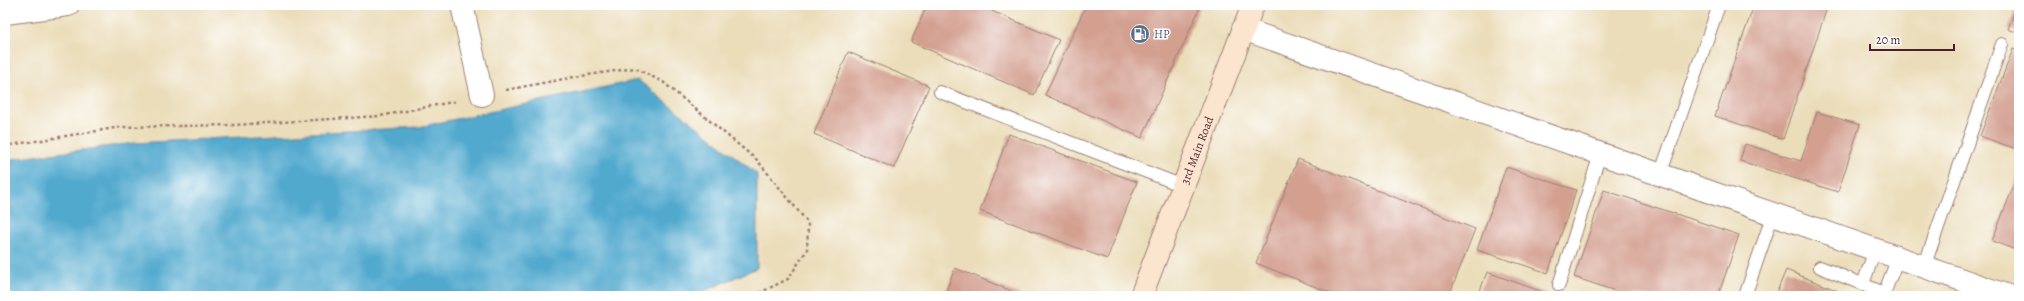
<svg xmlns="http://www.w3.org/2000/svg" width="2024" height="301" font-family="Alegreya,serif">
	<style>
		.water { fill: #51a9ce; stroke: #4e647c }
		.building { fill: #d39f8f }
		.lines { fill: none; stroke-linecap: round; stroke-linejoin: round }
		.service-casing { stroke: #9a7e72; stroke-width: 14 }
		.minor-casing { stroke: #9a7e72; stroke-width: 24 }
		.secondary-casing { stroke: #9a7e72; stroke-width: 24 }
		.path { stroke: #9a7e72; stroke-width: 2.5; stroke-dasharray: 3 3; stroke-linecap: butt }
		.service { stroke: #fff; stroke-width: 12 }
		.minor { stroke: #fff; stroke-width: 22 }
		.secondary { stroke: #fbe5cf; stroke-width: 22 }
		.labels { text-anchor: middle; stroke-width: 3; stroke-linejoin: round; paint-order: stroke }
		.service-label { font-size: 12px; fill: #4e5e75; stroke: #fff; text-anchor: start }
		.street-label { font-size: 12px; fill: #4a1f2b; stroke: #fff }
	</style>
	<rect width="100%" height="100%" fill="#fff"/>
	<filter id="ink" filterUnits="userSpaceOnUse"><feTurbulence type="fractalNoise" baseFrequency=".025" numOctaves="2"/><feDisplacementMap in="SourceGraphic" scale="8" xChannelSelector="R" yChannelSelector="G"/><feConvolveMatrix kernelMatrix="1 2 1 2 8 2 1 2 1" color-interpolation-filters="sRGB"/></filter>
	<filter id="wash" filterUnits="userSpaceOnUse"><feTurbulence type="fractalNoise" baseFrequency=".012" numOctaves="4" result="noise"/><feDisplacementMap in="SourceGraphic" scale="16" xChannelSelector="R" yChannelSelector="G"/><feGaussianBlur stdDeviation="0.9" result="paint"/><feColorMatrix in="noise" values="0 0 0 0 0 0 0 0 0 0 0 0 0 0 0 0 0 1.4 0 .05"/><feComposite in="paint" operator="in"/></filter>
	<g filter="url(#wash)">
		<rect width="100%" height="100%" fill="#ebddb9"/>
		<path class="water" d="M638 80 757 174V268L693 296H5V160L134 143 419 127Z"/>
		<g id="blocks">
			<path class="building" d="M927 5H978L1059 40 1034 95 911 42Z
				M1086 5H1201L1142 138 1045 95Z
				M1754 5H1828L1783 139 1715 116Z
				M2017 5H2019V33L2008 29Z
				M2013 49 2019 51V150L1980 136Z
				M848 52 929 86 894 168 814 134Z
				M1817 112 1860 125 1838 192 1740 161 1745 144 1801 161Z
				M1009 134 1137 182 1107 259 980 211Z
				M1298 159 1475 229 1449 296H1338L1256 263Z
				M1506 167 1576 190 1548 273 1477 250Z
				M2019 172V251L1992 241Z
				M1604 190 1739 235 1718 296H1630L1574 277Z
				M955 268 1024 296H944Z
				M1786 270 1851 296H1775Z
				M1487 272 1554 296H1478Z"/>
		</g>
	</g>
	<g filter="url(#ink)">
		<use href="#blocks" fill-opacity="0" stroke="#9a7e72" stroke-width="1"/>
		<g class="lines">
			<defs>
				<path id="service" d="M940 92 1183 186
					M1660 175 1719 5
					M1820 267 1884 293
					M1924 267 2002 44
					M1863 284 1875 250
					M1559 285 1600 154
					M1745 296 1773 214
					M1883 296 1898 258"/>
				<path id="minor" d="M462 5 482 95
					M5 13 68 5
					M1243 29 2008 296"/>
				<g id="secondary">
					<path id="s1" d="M1141 296 1253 5"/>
				</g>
			</defs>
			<use href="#service" class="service-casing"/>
			<use href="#minor" class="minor-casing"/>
			<use href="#secondary" class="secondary-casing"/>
			<path class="path" d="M506 90 574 77 635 68 663 82 757 160 808 223 807 250 788 279 753 296
				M5 146 121 127 234 125 380 116 457 101"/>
			<use href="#service" class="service"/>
			<use href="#minor" class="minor"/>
			<use href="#secondary" class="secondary"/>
		</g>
	</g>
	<defs>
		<symbol id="fuel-disc" viewBox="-11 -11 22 22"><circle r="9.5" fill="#5c6f8a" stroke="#fff"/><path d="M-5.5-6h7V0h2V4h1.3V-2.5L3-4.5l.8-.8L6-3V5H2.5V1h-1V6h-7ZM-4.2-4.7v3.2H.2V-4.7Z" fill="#fff"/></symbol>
	</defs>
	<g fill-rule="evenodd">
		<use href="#fuel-disc" x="1129" y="23" width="22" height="22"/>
	</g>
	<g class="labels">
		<g class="service-label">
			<text x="1154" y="38">HP</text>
		</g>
		<g class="street-label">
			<text dy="4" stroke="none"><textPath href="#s1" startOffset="156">3rd Main Road</textPath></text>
		</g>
	</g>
	<rect width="2024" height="301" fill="none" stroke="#fff" stroke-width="20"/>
	<path d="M1870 44v6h84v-6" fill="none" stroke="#4a1f2b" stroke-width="2"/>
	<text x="1876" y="44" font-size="12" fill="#4a1f2b" stroke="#ffffff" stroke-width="3" paint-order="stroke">20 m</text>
</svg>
